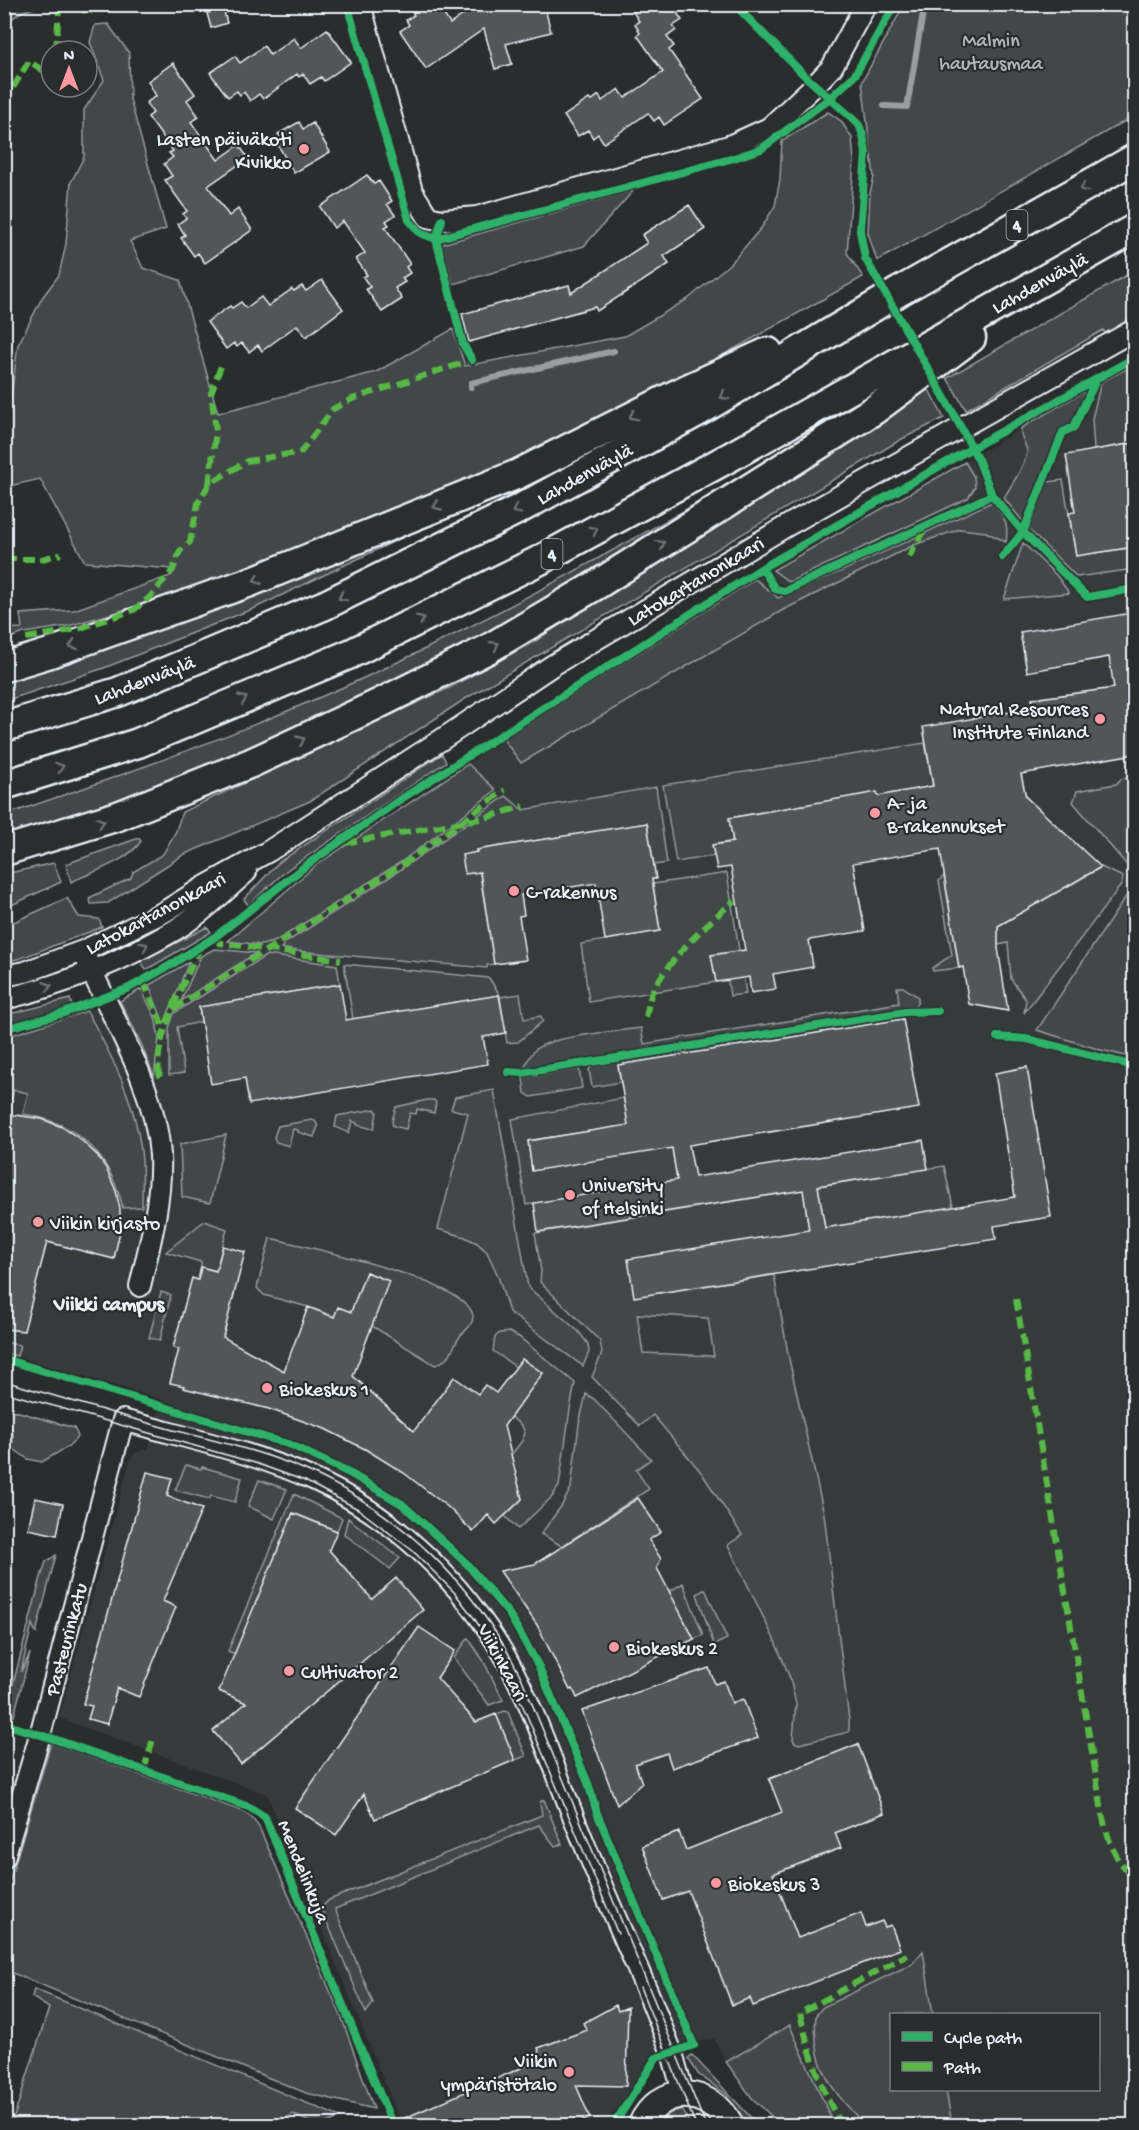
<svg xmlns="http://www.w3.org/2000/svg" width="1139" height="2130" font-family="'Gochi Hand',sans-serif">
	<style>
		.built { fill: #363a3b; fill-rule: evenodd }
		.green { fill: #424648; stroke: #959ca0; stroke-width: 1.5; fill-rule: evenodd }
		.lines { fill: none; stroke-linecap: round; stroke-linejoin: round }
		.stream { stroke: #989fa3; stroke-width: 6 }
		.building { fill: #535759; stroke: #e8f1f8; stroke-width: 1.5 }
		.minor-casing { stroke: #e8f1f8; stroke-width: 24 }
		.major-casing { stroke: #e8f1f8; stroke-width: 30 }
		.highway-casing { stroke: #e8f1f8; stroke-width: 33 }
		.minor { stroke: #2a2d2e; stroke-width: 20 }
		.major { stroke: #2a2d2e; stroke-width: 26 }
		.highway { stroke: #2a2d2e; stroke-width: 28 }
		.tram { stroke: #e8f1f8; stroke-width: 1.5 }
		.quiet { stroke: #58b947; stroke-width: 6; stroke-dasharray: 12 6; stroke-linecap: butt }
		.cycleway-casing { stroke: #2a2d2e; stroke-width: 11 }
		.cycleway { stroke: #2db169; stroke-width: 8 }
		.oneway { stroke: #6c7275 }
		.poi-dot { fill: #ff9aa2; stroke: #2a2d2e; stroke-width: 2 }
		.labels { text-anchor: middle; stroke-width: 4.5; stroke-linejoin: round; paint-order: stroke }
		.shield { fill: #2a2d2e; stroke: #afb6bb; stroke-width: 1.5 }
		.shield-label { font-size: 18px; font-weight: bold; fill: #e8f1f8 }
		.park-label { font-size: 20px; fill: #aeb5ba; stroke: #2a2d2e }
		.poi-label { font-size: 20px; fill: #e8f1f8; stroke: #2a2d2e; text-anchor: start }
		.street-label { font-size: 20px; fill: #e8f1f8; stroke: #2a2d2e }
		.neighbourhood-label { font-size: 21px; font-weight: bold; fill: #e8f1f8; stroke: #2a2d2e }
	</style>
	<rect width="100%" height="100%" fill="#2a2d2e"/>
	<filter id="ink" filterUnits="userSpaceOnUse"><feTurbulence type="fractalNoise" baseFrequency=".0167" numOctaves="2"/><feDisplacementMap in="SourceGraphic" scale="12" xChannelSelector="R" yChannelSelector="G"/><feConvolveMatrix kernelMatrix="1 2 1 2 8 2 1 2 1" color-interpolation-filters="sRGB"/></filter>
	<g filter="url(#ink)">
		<path class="built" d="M1134 364V2125H781L752 2098 726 2062 714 2038 650 2056 630 2092 604 2125H402L267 1794 59 1718 130 1460 135 1453 142 1450H148L161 1399 5 1353 4 1037 120 1001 228 941 315 866 503 739 755 579 965 462 1052 410ZM892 2014H1098V2090H892Z"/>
		<path class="green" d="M5 4 34 5V8L21 12 5 24Z
			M904 5H1134V116L877 261 868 233 870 193 874 177 862 82Z
			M108 24 129 53 130 99 166 229 130 241 143 268 180 280 218 413 376 372 453 329 465 366 625 336 688 299 732 262 762 227 775 206 780 179 782 141 828 112 841 121 852 138 854 161 847 253 863 277 723 355 595 423 442 493 174 596 68 626 24 633 5 640 4 629 22 628 20 614 74 610 170 576 172 569 85 562 40 479 5 487V430L7 428 18 345 42 298 59 275 66 244 71 182 84 157V110L104 80 90 42 95 25Z
			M634 190 584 246 453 284 442 244Z
			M1134 271V316L1106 334 1103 330 966 410 947 378Z
			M1134 365V443L1094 450 1092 419 1101 382Z
			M928 388 944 418 900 440 465 699 310 801 183 855 108 903 91 904 89 898 131 878 133 872 163 854 176 831 182 812 451 687 537 640 607 592 864 425Z
			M1085 391 1073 424 1061 430 1024 523 1004 498C1010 487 1027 463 1027 451 1026 443 1020 439 1021 428Z
			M965 462 974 477 975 487 968 498 789 582 773 570Z
			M1063 480 1076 556 1134 547V569L1077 577 1029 530 1048 482Z
			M703 500 705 502 463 655 146 795 5 839V815C148 767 291 715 427 648 521 602 612 551 703 500Z
			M992 502C1004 518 1009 521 1006 542L986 532 960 529 914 545 783 610 521 763 503 739 755 579 778 598 842 571Z
			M439 520 255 608 104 668 5 701V679Z
			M1023 543 1057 576 1069 593 1004 599Z
			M925 743 933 786 878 796 877 792 729 818 733 841 713 845 714 856 676 862 663 785Z
			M442 754 446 762 287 870 248 905 244 899 279 862Z
			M468 764 496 790 401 862 276 941 262 945 228 941 315 866Z
			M1134 777V865L1131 870 1073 802 1077 791 1116 784 1121 779Z
			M656 787 667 863 654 865 647 823 476 850 494 964 487 965V968L297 951 281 948 285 943 391 876 506 796 523 810Z
			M139 838 141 841C129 861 92 872 71 882L66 864Z
			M54 863 61 882 5 908V874Z
			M1101 867 1123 877 1122 884 1024 1013 1026 1000 1011 979 1008 943 998 945V926Z
			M727 873 746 994 730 996 724 954 712 955 716 982 589 1002 581 944 660 931 653 884Z
			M944 876 959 968 933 971 932 968 952 955 939 881Z
			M1133 886 1134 1058 1101 1050 1037 1030Z
			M67 898 79 917 99 919 102 927 21 958 5 962V926Z
			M207 927 211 932 146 970 141 961Z
			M214 949 256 953 181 1001 201 956Z
			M267 955 337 965 340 984 199 1007 201 1022 177 1027 184 1073 169 1075V1028L174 1013Z
			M189 962 164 1024 149 985Z
			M344 964 489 978 500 995 353 1019Z
			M897 987H903L918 997V1002L914 1007 524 1069C527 1062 530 1054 536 1049 552 1036 618 1031 641 1028L644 1044 899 1003Z
			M141 989 155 1017 159 1038 154 1076 140 1041 120 1001Z
			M520 994 524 1019 541 1016 543 1021 518 1042 507 1043 500 997Z
			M70 999 72 1005 47 1014 5 1025V1015Z
			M87 1011C113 1058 138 1106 142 1161 143 1176 142 1192 142 1207L123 1208C110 1155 77 1122 23 1114L28 1093 14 1090 7 1113H5V1037Z
			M903 1016V1019L618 1065 621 1082 592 1087 589 1070 591 1067Z
			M579 1069 582 1088 531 1097 525 1093 523 1078Z
			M494 1090 528 1287 579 1332 588 1344 589 1352 583 1366 509 1312 498 1276 487 1252 477 1243 465 1237 438 1229 468 1113 451 1109 455 1097Z
			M623 1098 625 1104 667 1119 528 1141 532 1170 672 1148 677 1180 526 1205 512 1119Z
			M427 1100H434L436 1103 434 1113 417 1109 416 1114 410 1113 406 1129 393 1126 392 1121 396 1107Z
			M375 1109 377 1112 374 1129 357 1125V1123L352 1121 349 1133 335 1127 337 1116Z
			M312 1120 315 1121 318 1126 314 1137 298 1132V1130L293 1129 289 1146 276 1142 274 1137 278 1126Z
			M226 1135 210 1203 182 1197 180 1144Z
			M944 1166 953 1207 825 1228 818 1186Z
			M803 1190 809 1230 634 1297 774 1275 789 1359 824 1514 849 1720V1732L799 1744 794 1742 793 1739 796 1704 790 1678 774 1639 728 1545 742 1535 701 1472 653 1415 640 1426 592 1377 602 1353 600 1341 540 1282 541 1271 535 1233ZM637 1314 708 1318 714 1356 643 1353Z
			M204 1221 227 1229 216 1271 201 1267V1262L166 1252Z
			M270 1238C303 1246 470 1281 473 1316 473 1325 467 1329 461 1335 449 1350 456 1356 435 1365L372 1326 388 1281 366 1272 351 1312 334 1317 308 1307 264 1295 257 1288Z
			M161 1292 171 1295 160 1340 149 1338Z
			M509 1332 519 1337 575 1383 570 1409 559 1486 552 1497 518 1529 505 1516 522 1499 511 1455 522 1441 525 1433 522 1426 510 1416 543 1373 522 1359 516 1367 493 1351 495 1337 500 1333Z
			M4 1342 20 1345 17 1356 5 1353Z
			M586 1394 594 1399 651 1459 636 1470 649 1489 562 1546 541 1534 562 1505 571 1488 579 1424Z
			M5 1408 74 1428 78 1436 69 1446 42 1462 28 1459 12 1448 13 1434 9 1421 5 1420Z
			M186 1465 201 1469 202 1467 242 1478 235 1502 211 1496 209 1499 175 1490Z
			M259 1480 287 1489 274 1519 248 1506Z
			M294 1494 342 1518 337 1531 293 1513 235 1654 228 1651Z
			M348 1518 400 1558 390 1569 344 1534Z
			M56 1555 36 1633 32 1624 21 1672 30 1653 14 1716 5 1714V1703H8L41 1577 46 1562Z
			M683 1583 703 1635 694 1639 676 1606 651 1603Z
			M705 1589 727 1639 714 1645 697 1594Z
			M468 1638 483 1660 503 1700 489 1705 454 1658Z
			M505 1711 508 1712 526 1756 515 1760 496 1714Z
			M51 1743 242 1811 252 1818 259 1827 341 2016 374 2109 306 2093 5 1970V1897Z
			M544 1800 562 1844 555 1846 539 1825 335 1909 373 2003 366 2013 321 1908 329 1900 542 1815 540 1802Z
			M923 1951 933 2014H892V2090H946L952 2125H865C832 2091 811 2066 816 2015L823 2007 912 1964Z
			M34 1989 340 2117C317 2129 315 2125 293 2114L283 2120 282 2126H110L107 2119 78 2120 67 2126 35 2125 13 2120 49 2008 32 1997Z
			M790 2025V2026L834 2125H781L752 2098 726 2062Z
			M692 2055 758 2125H742L735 2109 726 2094 698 2074 688 2058Z
			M682 2109 690 2125H659C664 2116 671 2111 682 2109Z"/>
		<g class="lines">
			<path class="stream" d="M884 106 907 107 924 7 921 4
				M471 387V383L614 351"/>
		</g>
		<path class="building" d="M407 4H437L450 24 479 4H544L551 32 506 44 512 64 495 69 484 29 426 69 400 31 409 25 406 20 414 15Z
			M628 4H671L682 20 673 26 676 30 667 37 674 46 669 50 703 99 664 125 659 117 654 121 648 113 604 143 598 134 593 138 588 130 578 136 564 116 589 99 591 101 599 95 602 101 619 89 625 98 663 72 637 35 640 33 635 24 639 21Z
			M223 8 227 23 211 28 207 13Z
			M327 29 351 62 324 81 321 77 310 84 303 74 299 77 297 74 263 99 259 94 250 101 244 92 240 95 237 91 228 97 210 73 235 56 240 63 264 46 270 55 294 38 301 48Z
			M173 63 195 94 187 100 199 117 191 122 218 160 239 145 248 158 208 186 229 216 238 209 252 230 205 263 198 253 194 256 181 238 185 235 178 224 186 218 183 214 187 211 165 180 172 176 164 164 173 157 169 153 173 151 148 117 153 113 146 103 156 96 148 81Z
			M299 122 303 129 313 123 330 152 294 173 278 145 283 142 278 134Z
			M367 175 374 184 379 181 392 201 387 204 395 215 386 221 389 225 385 227 410 264 406 267 410 273 402 278 405 282 395 288 402 299 382 312 366 289 370 287 363 277 367 275 356 259 365 253 343 221 334 228 320 207Z
			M689 205 705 229 664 256 669 264 597 311 595 307 469 342 462 314 569 285 571 293 647 243 642 235Z
			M322 280 343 309 306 337 297 325 262 351 258 345 249 352 242 343 237 347 234 343 226 349 207 322 230 306 232 308 241 302 246 308 261 297 268 306 292 289 294 291 302 286 306 291Z
			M1134 443V547L1076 556 1069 513 1075 512 1066 455Z
			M1131 613 1134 634V754L1021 774 1026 797 1101 867 998 926V948L1008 1011 969 1004 963 967 959 968 940 849 853 863 865 931 809 940 813 967 773 974 776 989 751 993 749 977 716 982 711 955 745 950 731 867 717 869 712 845 733 842 729 818 877 792 878 796 933 786 923 727 1034 708 1032 699 1114 688 1109 657 1027 672 1020 632Z
			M647 823 656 879H652L660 931 605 940 596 883 521 895 524 915 519 916 526 960 494 964 480 872 465 874 462 855 477 852 476 850Z
			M340 984 346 1020 499 995 506 1033 483 1037 488 1064 249 1104 245 1078 211 1084 199 1007Z
			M903 1019 919 1108 689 1145 695 1177 923 1140 928 1169 818 1186 825 1228 1015 1197 995 1073 1027 1067 1051 1217 994 1226 996 1239 634 1297 628 1259 809 1230 803 1190 538 1232 534 1203 677 1180 672 1148 532 1171 528 1141 628 1125 618 1065Z
			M16 1115 42 1119 62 1127 80 1139 97 1155 106 1168 116 1191 120 1209V1231L114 1259 47 1242 24 1331 4 1329V1116Z
			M223 1246 245 1252 223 1337 284 1371 308 1307 334 1317 338 1307 351 1312 366 1272 389 1281 353 1376 414 1431 454 1377 478 1394 485 1385 496 1393 522 1359 543 1373 504 1426 522 1499 496 1524 488 1515 473 1532 449 1508 404 1473 365 1449 325 1429 269 1409 183 1388 184 1386 170 1383 179 1349 173 1348 192 1278 198 1280 201 1267 216 1271Z
			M147 1472 172 1478 167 1496 202 1509 163 1601 176 1607 139 1697 117 1688 107 1724 88 1719 92 1706 83 1704Z
			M35 1498 63 1504 57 1535 28 1529Z
			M638 1498 661 1532 649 1540 661 1559 657 1568 694 1639 577 1698 573 1689 570 1690 537 1625 500 1571 535 1564Z
			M293 1513 337 1531 329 1550 372 1599 396 1578 423 1610 241 1764 213 1731 246 1703 219 1691Z
			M419 1627 455 1651 437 1678 476 1722 496 1714 515 1760 375 1819 364 1794 336 1835 295 1808Z
			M709 1668 715 1684 724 1681 732 1703 743 1699 758 1738 672 1768 667 1753 635 1764 642 1783 617 1805 582 1711Z
			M858 1744 884 1813 835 1833 841 1848 773 1874 798 1938 861 1913 866 1927 882 1921 885 1927 891 1925 900 1949 753 2006 750 1998 732 2005 688 1891 663 1900 642 1846 679 1832 686 1850 782 1812 769 1779Z
			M616 2005 618 2011 628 2007 626 2086 576 2085 590 2118 572 2126H386L542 2059 538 2048 587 2030 583 2023Z"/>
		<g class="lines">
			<defs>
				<path id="minor" d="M360 4 412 191 428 217 442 220 477 217 729 146 769 128 815 85 832 67 866 4
					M83 951C110 1017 155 1082 160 1155 162 1199 150 1244 140 1286
					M4 976 25 972 83 951 164 912 204 887 269 851 441 740 553 665 790 524 1134 330
					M4 999C63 985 123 961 175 930 201 914 224 892 246 872
					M4 1858 40 1735 123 1420C186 1438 253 1452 313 1479 394 1516 462 1581 506 1658 536 1711 557 1777 580 1833 603 1891 629 1947 653 2005L672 2053 684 2095"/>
				<path id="major" d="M641 2126C661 2082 709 2087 731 2126"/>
				<path id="highway" d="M4 667 50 653 250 582 518 474 685 390 768 352
					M4 727 118 692 325 605 521 508 701 410 900 291 1134 159
					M4 785 138 743 350 654 540 560 730 457 1134 229
					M4 851 118 816 251 763 378 704 488 649 598 584 874 410 971 338"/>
			</defs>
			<use href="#minor" class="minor-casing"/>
			<use href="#major" class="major-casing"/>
			<use href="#highway" class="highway-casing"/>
			<use href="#minor" class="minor"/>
			<use href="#major" class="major"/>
			<use href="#highway" class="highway"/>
			<path class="tram" d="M4 1381C58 1397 112 1413 166 1428 214 1441 264 1451 310 1472 402 1514 476 1586 521 1677L706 2126
				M4 1392 255 1463 305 1481 358 1509 413 1551 454 1592 474 1618 502 1661 525 1711 618 1934
				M640 1987 696 2126"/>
			<path class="quiet" d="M77 4 89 15 91 4
				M56 51 59 9 63 4
				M4 103 29 61 51 76
				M209 484 216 431 211 393 221 366
				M909 557 927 526
				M4 559H42L61 554
				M26 638 78 629 134 610 150 597 173 570 180 551 190 542 198 503 209 484 247 461 301 452 333 409 352 399 472 360
				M345 843 485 818 524 806
				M215 937 220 943 341 960
				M143 981 160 1019 163 1033
				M173 1009 405 863 505 790
				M646 1017C648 1009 649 998 653 990 673 955 703 927 734 901
				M160 1077C150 1045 186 979 200 948
				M1016 1299 1103 1818C1109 1842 1115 1861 1134 1877
				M144 1770 153 1739
				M842 2126C821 2090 809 2053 800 2013L907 1955"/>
			<defs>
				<path id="cycleway" d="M347 4 409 220 420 233 436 239 734 158 761 149 830 98 855 75 895 4
					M734 4 805 76 851 117 859 125 863 135 866 153 860 231 865 258 952 411 978 459 992 495 1023 532 1002 557
					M442 220 436 239 463 344 472 360
					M1097 378 1074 427 1063 432 1023 532 1087 597 1134 589
					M762 568 775 589 785 591 992 495
					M4 1029 61 1014 103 998 129 988 169 966 215 937 308 864 398 801 762 568 956 457 1134 358
					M997 1037 1027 1039 1134 1066
					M508 1072 522 1073 905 1012 938 1011
					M4 1359 291 1445 351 1474 402 1504 466 1563 509 1614 538 1665 588 1783 597 1813 694 2045 656 2058 613 2126
					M4 1724 51 1738 249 1807 265 1817 393 2126"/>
			</defs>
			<use href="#cycleway" class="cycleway-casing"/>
			<use href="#cycleway" class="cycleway"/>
		</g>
		<defs><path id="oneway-chevron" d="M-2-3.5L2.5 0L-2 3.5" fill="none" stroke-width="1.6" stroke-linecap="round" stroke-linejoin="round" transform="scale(1.5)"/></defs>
		<g class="oneway">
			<use href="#oneway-chevron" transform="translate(1084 188) rotate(151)"/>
			<use href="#oneway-chevron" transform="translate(724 396) rotate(149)"/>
			<use href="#oneway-chevron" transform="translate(633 416) rotate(153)"/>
			<use href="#oneway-chevron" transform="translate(437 506) rotate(158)"/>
			<use href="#oneway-chevron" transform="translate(516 510) rotate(153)"/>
			<use href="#oneway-chevron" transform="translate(594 530) rotate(-29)"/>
			<use href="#oneway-chevron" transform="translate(661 544) rotate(-32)"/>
			<use href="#oneway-chevron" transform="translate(257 580) rotate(158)"/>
			<use href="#oneway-chevron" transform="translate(342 597) rotate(153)"/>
			<use href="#oneway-chevron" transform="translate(421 619) rotate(-26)"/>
			<use href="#oneway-chevron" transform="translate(73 645) rotate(160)"/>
			<use href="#oneway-chevron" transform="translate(495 645) rotate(-30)"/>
			<use href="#oneway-chevron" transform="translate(243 699) rotate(-23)"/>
			<use href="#oneway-chevron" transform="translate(301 740) rotate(-25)"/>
			<use href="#oneway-chevron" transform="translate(60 767) rotate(-18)"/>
			<use href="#oneway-chevron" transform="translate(101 822) rotate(-17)"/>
			<use href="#oneway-chevron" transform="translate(144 946) rotate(-27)"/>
			<use href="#oneway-chevron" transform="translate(48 986) rotate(-19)"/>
		</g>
	</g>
	<g class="poi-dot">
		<circle cx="304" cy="149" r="6"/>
		<circle cx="1100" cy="719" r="6"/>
		<circle cx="875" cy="813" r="6"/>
		<circle cx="514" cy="891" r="6"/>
		<circle cx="570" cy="1195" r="6"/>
		<circle cx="38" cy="1222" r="6"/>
		<circle cx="267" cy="1388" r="6"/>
		<circle cx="614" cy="1647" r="6"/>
		<circle cx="289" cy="1671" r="6"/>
		<circle cx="716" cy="1883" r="6"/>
		<circle cx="569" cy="2072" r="6"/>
	</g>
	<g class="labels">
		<g class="shield">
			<rect x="1006.5" y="210" width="21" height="30" rx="4.5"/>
			<rect x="541.5" y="539" width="21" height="30" rx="4.5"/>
		</g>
		<g class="shield-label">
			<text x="1017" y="231">4</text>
			<text x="552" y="560">4</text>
		</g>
		<g class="park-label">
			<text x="991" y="46">Malmin<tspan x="991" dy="23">hautausmaa</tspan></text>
		</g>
		<g class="poi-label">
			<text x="292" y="145" text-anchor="end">Lasten päiväkoti<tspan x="292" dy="23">Kivikko</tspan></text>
			<text x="1088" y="715" text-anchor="end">Natural Resources<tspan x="1088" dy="23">Institute Finland</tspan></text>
			<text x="887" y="809">A- ja<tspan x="887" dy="23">B-rakennukset</tspan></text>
			<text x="526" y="898">C-rakennus</text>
			<text x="582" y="1191">University<tspan x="582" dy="23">of Helsinki</tspan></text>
			<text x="50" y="1229">Viikin kirjasto</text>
			<text x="279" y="1395">Biokeskus 1</text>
			<text x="626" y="1654">Biokeskus 2</text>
			<text x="301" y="1678">Cultivator 2</text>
			<text x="728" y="1890">Biokeskus 3</text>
			<text x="557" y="2067" text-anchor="end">Viikin<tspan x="557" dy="23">ympäristötalo</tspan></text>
		</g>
		<g class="street-label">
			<text transform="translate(1039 282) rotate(-29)" y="7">Lahdenväylä</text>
			<text transform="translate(584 473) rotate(-29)" y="7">Lahdenväylä</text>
			<text transform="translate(695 580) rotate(-31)" y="7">Latokartanonkaari</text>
			<text transform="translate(144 679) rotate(-21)" y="7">Lahdenväylä</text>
			<text transform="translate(155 912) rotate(-28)" y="7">Latokartanonkaari</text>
			<text transform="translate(65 1639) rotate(-75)" y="7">Pasteurinkatu</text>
			<text transform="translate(504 1662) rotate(62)" y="7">Viikinkaari</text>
			<text transform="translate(305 1871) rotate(68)" y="7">Mendelinkuja</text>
		</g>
		<g class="neighbourhood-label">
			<text x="109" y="1310">Viikki campus</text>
		</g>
	</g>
	<rect width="1139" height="2130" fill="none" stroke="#2a2d2e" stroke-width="24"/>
	<rect x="12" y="12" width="1115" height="2106" fill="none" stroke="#e8f1f8" stroke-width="2" filter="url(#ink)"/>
	<rect x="890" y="2013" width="210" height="78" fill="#2a2d2e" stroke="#767b7f" stroke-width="1.5"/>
	<rect x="902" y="2032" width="30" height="9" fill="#2db169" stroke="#767b7f" stroke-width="1.5"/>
	<text x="944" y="2043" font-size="18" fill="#e8f1f8">Cycle path</text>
	<rect x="902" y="2062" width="30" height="9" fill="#58b947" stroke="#767b7f" stroke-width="1.5"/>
	<text x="944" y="2073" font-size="18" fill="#e8f1f8">Path</text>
	<g transform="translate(69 69)"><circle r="28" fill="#2a2d2e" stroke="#767b7f" stroke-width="1.5"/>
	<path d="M0-4.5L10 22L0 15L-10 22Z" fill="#ff9aa2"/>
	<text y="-9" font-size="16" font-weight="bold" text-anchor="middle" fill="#e8f1f8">N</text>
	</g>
</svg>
